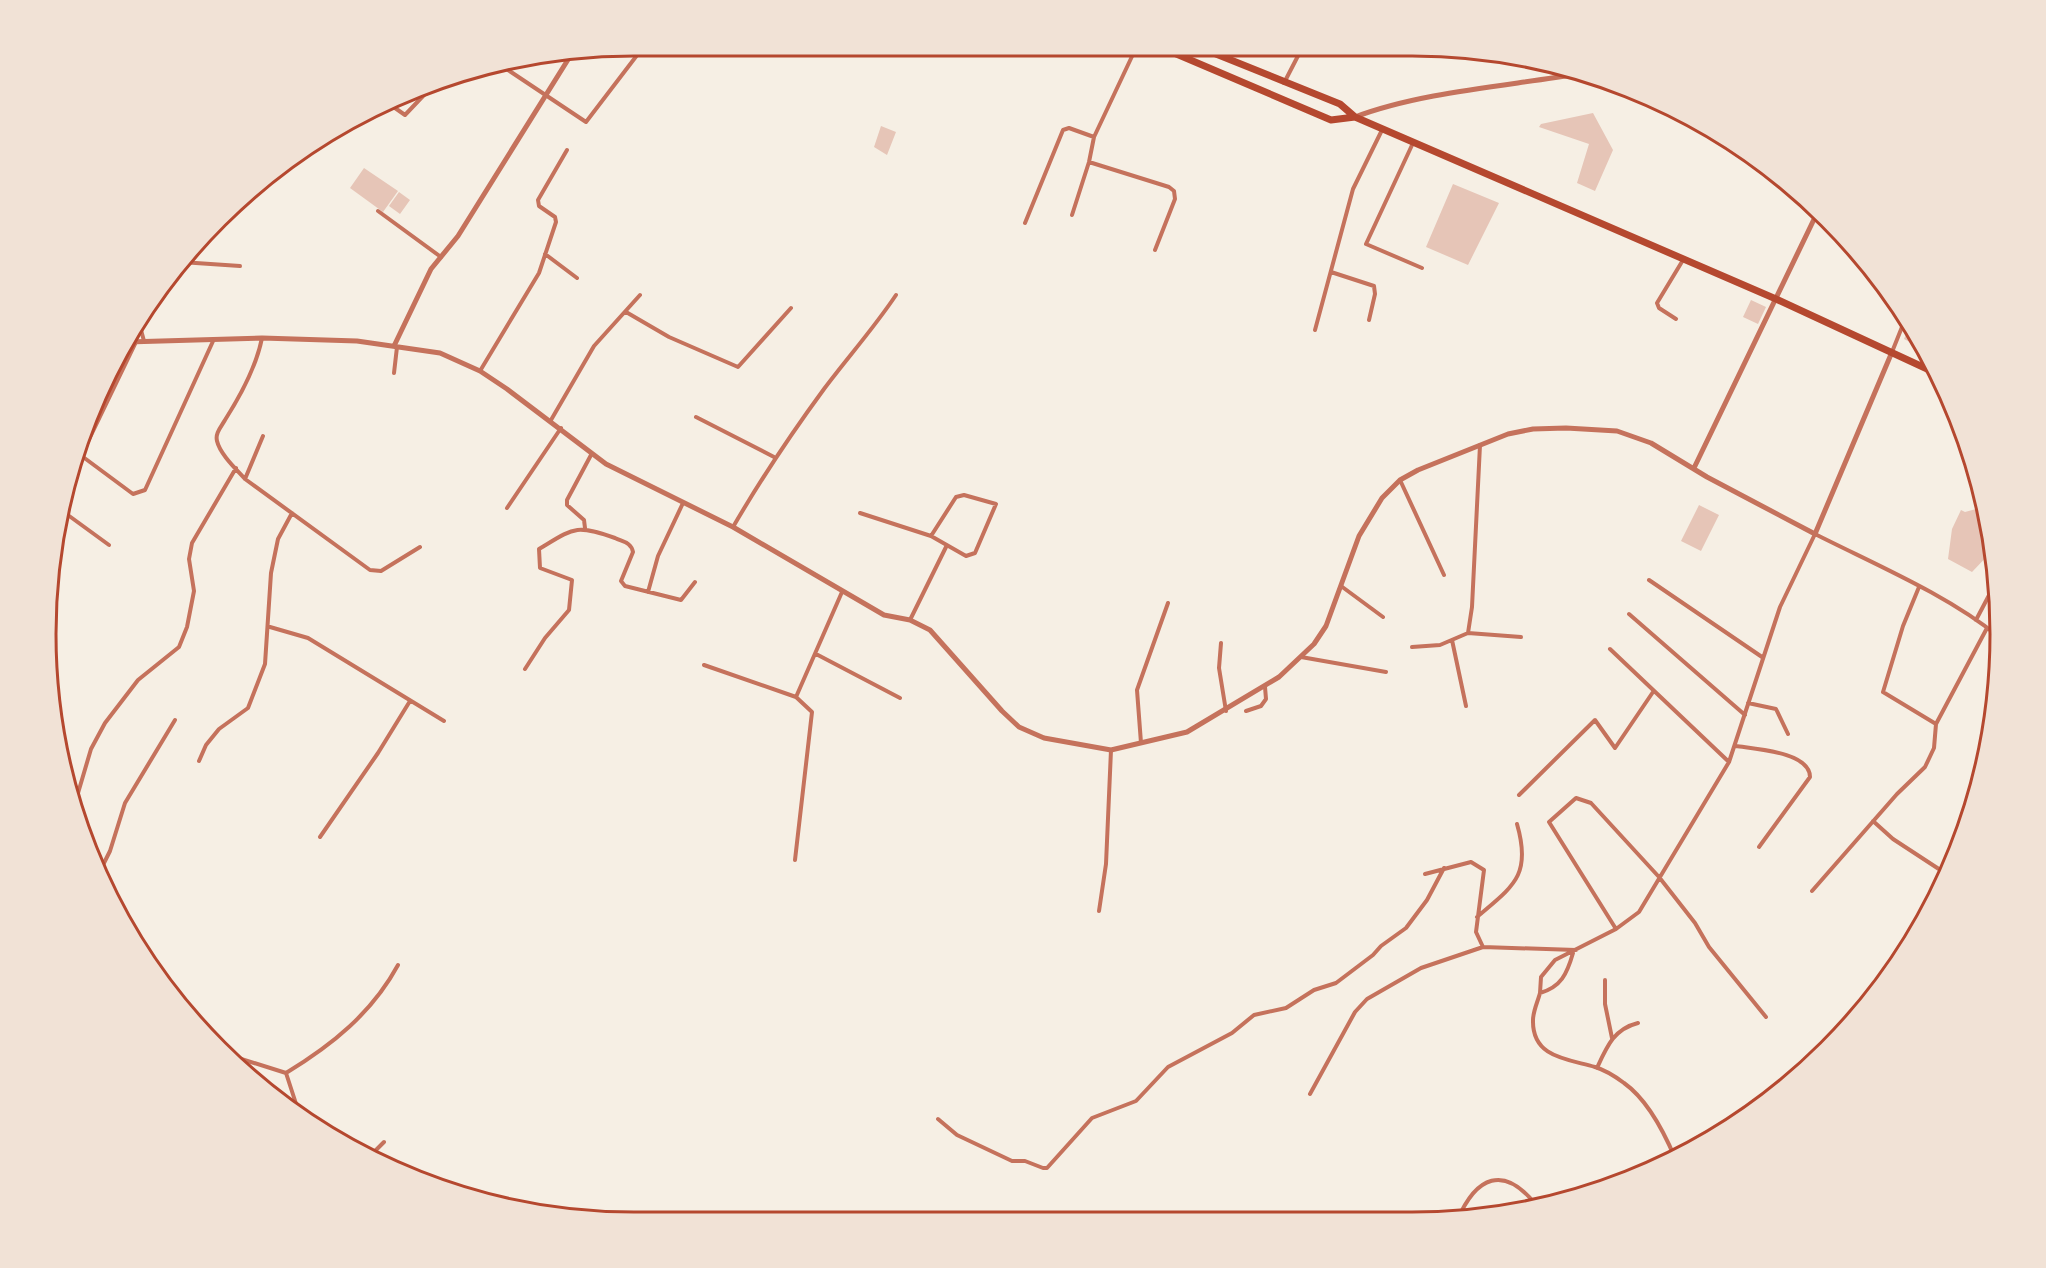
<svg xmlns="http://www.w3.org/2000/svg" width="2046" height="1268" font-family="Figtree,sans-serif">
	<style>
		.building { fill: #e6c5b7 }
		.lines { fill: none; stroke-linecap: round; stroke-linejoin: round }
		.minor { stroke: #c5725c; stroke-width: 4 }
		.tertiary { stroke: #c5725c; stroke-width: 5 }
		.primary { stroke: #b5482f; stroke-width: 7 }
		.rim { fill: none; stroke: #b5482f; stroke-width: 3 }
	</style>
	<rect width="100%" height="100%" fill="#f6efe4"/>
	<path class="building" d="M1593 113 1613 150 1595 191 1577 183 1589 144 1539 127 1541 124Z
		M881 126 896 132 887 155 874 147Z
		M364 168 398 191 383 212 350 188Z
		M1453 184 1499 203 1468 265 1426 247Z
		M399 192 410 200 400 214 389 206Z
		M1751 300 1766 307 1758 324 1743 317Z
		M1911 323 1922 339 1927 351 1904 339Z
		M1982 496 1994 549 1972 572 1948 559 1952 529 1961 510 1965 512 1976 509Z
		M1699 505 1719 515 1701 551 1681 541Z"/>
	<g class="lines">
		<path class="minor" d="M499 64 586 122 641 50
			M1284 83 1301 50
			M385 101 405 115 424 95 455 74
			M1413 143 1366 244 1422 268
			M1089 162 1169 187 1174 191 1175 199 1155 250
			M378 211 441 257
			M1817 213 1826 219
			M1072 215 1089 162 1094 137 1135 50
			M1025 223 1063 130 1069 128 1094 137
			M545 254 577 278
			M181 262 240 266
			M1331 272 1374 286 1375 294 1369 320
			M626 312 669 337 738 367 791 308
			M138 319 144 341
			M1676 319 1659 308 1657 303 1683 260
			M1315 330 1353 189 1382 130
			M262 338C256 368 241 395 225 420 221 427 215 433 217 441 220 454 236 469 245 479L370 570 381 571 420 547
			M1892 352 1906 317
			M480 371 539 273 556 222 555 217 539 206 538 200 567 150
			M394 373 397 347
			M696 417 774 457
			M551 420 594 346 640 295
			M75 451 133 494 145 490 214 339
			M81 456 136 342
			M245 479 263 436
			M1400 480 1444 575
			M507 508 561 428
			M61 510 109 545
			M860 513 931 536 966 556 975 553 996 504 964 495 956 497 931 536
			M733 527C761 479 791 434 824 389 848 357 874 328 896 295
			M585 528 584 520 567 505V500L591 455
			M1649 580 1762 657
			M1341 586 1383 617
			M1919 587 1903 626 1883 692 1936 724
			M648 592 658 556 683 503
			M1629 614 1745 715
			M910 620 947 545
			M1976 620 1997 580
			M270 627 308 638 444 721
			M1468 633 1472 607 1480 445
			M1452 640 1466 706
			M1221 643 1219 668 1226 711
			M1412 647 1440 645 1468 633 1521 637
			M1610 649 1729 762
			M816 654 900 698
			M1301 657 1386 672
			M704 665 796 697 812 712 795 860
			M525 669 545 638 569 610 572 580 540 568 539 549C574 528 575 524 615 538 623 542 631 542 633 552L621 581 625 586 681 600 695 582
			M796 697 842 592
			M1748 703 1776 709 1788 734
			M1246 711 1261 706 1266 699 1265 687
			M1141 743 1137 690 1168 603
			M1736 746C1755 749 1810 752 1810 777L1759 847
			M199 761 206 745 219 729 248 708 265 664 271 573 278 539 292 513
			M1519 795 1595 720 1615 748 1653 692
			M73 810 91 749 105 723 138 680 179 647 187 627 194 591 189 559 192 543 236 468
			M1873 821 1893 839 1948 875
			M320 837 378 753 410 701
			M100 871 110 851 125 803 175 720
			M1425 874 1471 862 1484 870 1476 932 1483 947
			M1812 891 1897 794 1925 767 1934 748 1936 724 1987 628
			M1099 911 1106 864 1111 750
			M1477 917C1513 886 1532 876 1517 824
			M1616 929 1549 822 1576 798 1591 803 1659 877 1695 923 1709 947 1766 1017
			M1573 953C1567 974 1561 987 1540 993 1538 1001 1533 1011 1533 1020 1532 1058 1568 1059 1595 1067 1605 1070 1616 1077 1624 1083 1648 1100 1664 1132 1675 1158
			M1605 980V1004L1612 1038
			M1540 993 1541 977 1555 960 1616 929 1639 912 1729 762 1780 607 1815 534C1874 564 1948 595 1999 637
			M219 1052 286 1073C332 1045 372 1013 398 965
			M1597 1068C1607 1046 1614 1029 1638 1023
			M286 1073 300 1116
			M1310 1094 1355 1012 1367 999 1421 968 1483 947 1576 950
			M1746 1116 1754 1101
			M938 1119 957 1135 1012 1161H1025L1043 1168H1047L1092 1118 1136 1101 1168 1067 1232 1033 1254 1015 1286 1008 1314 990 1336 983 1373 955 1381 946 1406 928 1427 900 1444 868
			M370 1156 384 1142
			M1457 1221C1476 1176 1504 1164 1536 1205"/>
		<path class="tertiary" d="M1355 117C1421 92 1507 86 1578 74
			M127 342 262 338 357 341 440 353 480 371 507 389 606 464 733 527 884 615 910 620 930 630 1002 711 1019 727 1044 738 1111 750 1187 732 1279 677 1314 644 1326 626 1359 536 1382 498 1400 480 1418 470 1508 434 1533 429 1566 428 1617 431 1651 443 1707 477 1815 534 1892 352
			M394 346 431 269 458 236 574 50
			M1694 468 1818 211"/>
		<path class="primary" d="M1167 50 1331 120 1355 117
			M1206 50 1340 104 1355 117 1776 299 1938 374"/>
	</g>
	<path d="M0 0H2046V1268H0ZM634 56H1412A578 578 0 0 1 1990 634V634A578 578 0 0 1 1412 1212H634A578 578 0 0 1 56 634V634A578 578 0 0 1 634 56Z" fill="#f1e2d6" fill-rule="evenodd"/>
	<path class="rim" d="M634 56H1412A578 578 0 0 1 1990 634V634A578 578 0 0 1 1412 1212H634A578 578 0 0 1 56 634V634A578 578 0 0 1 634 56Z"/>
</svg>
